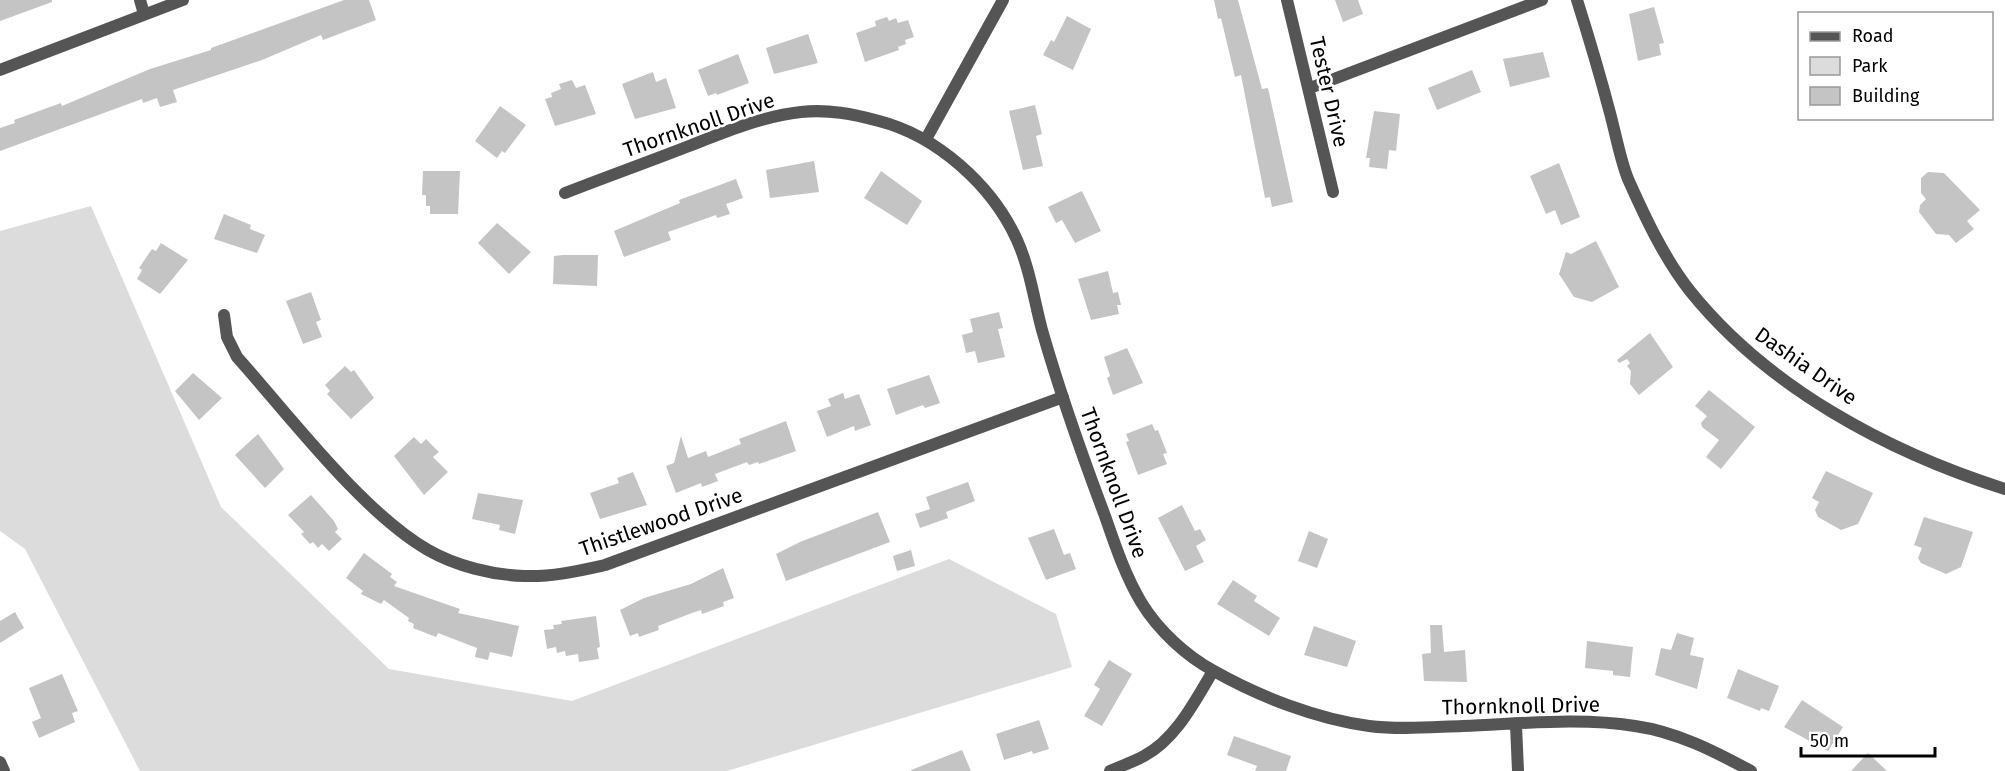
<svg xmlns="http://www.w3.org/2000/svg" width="2005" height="771" font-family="'Fira Sans',sans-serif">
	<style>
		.green { fill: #dcdcdc }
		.building { fill: #c4c4c4 }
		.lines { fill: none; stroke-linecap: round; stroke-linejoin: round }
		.street { stroke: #555; stroke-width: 12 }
		.labels { text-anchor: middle; stroke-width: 5; stroke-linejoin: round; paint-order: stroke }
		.street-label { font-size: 21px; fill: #000; stroke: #fff }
	</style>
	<rect width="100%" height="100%" fill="#fff"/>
	<path class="green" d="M91 206 221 507 389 669 572 701 949 559 1056 614 1072 667 727 771H140L25 549 0 531V231Z"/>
	<path class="building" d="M0 0H52V2L0 21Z
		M344 0H369L376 20 323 40 321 35 262 60 173 90 177 102 160 107 157 98 143 103 142 99 0 151V128L15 123 14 120 61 103 62 106 150 69 211 50V48Z
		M1214 0H1238L1262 89 1268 88 1293 202 1272 207 1270 197 1265 198 1241 75 1235 77 1221 18 1218 19Z
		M1335 0H1358L1363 14 1343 22Z
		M1654 7 1664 43 1659 44 1661 55 1638 61 1629 14Z
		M1067 16 1091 29 1073 70 1043 55 1051 40 1054 42Z
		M887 17 889 21 896 18 898 23 908 20 914 37 905 40 906 44 898 47 899 50 865 62 856 33 876 26 875 21Z
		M808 34 818 63 774 74 766 48Z
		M1543 52 1550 77 1510 87 1503 59Z
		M738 54 749 83 717 95 716 93 708 96 698 70Z
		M1472 70 1481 92 1437 110 1428 88Z
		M653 72 656 82 666 78 676 108 635 119 622 84Z
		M572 80 576 88 585 85 596 114 555 126 545 99 552 97 551 93 561 89 559 84Z
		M1035 105 1042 134 1036 136 1043 166 1023 170 1009 111Z
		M500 106 526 125 505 153 502 151 497 158 475 141Z
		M1374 111 1400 114 1396 151 1389 150 1387 169 1369 167 1370 158H1366Z
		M814 161 819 192 770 198 766 170Z
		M1559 163 1580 217 1561 225 1555 210 1546 214 1530 176Z
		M423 171H460L458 214H430V206H426V195H422Z
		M881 171 922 201 907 225 864 198Z
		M1928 172 1944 173 1980 210 1967 221 1974 229 1956 243 1949 235 1936 234 1919 212 1920 205 1926 199 1921 193V178Z
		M736 179 743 198 726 204 730 214 717 218 716 215 668 232 671 240 624 257 614 231 680 203 679 200Z
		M1082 191 1101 231 1075 243 1062 220 1056 223 1048 207Z
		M224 214 251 225 250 229 265 235 257 253 214 239Z
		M497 223 531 252 509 274 478 243Z
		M1596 241 1619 287 1592 302 1574 297 1559 274 1566 252 1571 254Z
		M161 243 188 260 160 294 137 279 142 270 139 268 152 249 156 251Z
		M563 255H598L597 286 553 284 554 256Z
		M1108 271 1113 293 1118 292 1121 305H1117L1119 314 1091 320 1078 279Z
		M311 292 321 320 316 322 322 337 303 344 286 301Z
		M999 312 1003 328 998 329 1005 357 978 363 975 351 966 353 962 335 973 332 970 319Z
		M1650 333 1673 367 1639 395 1630 384 1631 371 1627 366 1630 363 1627 359 1619 363 1617 360Z
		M1127 348 1143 383 1113 395 1107 378 1110 376 1104 357Z
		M345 366 351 372 354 370 374 398 351 419 327 394 330 391 325 385Z
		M193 373 222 398 199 420 175 391Z
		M929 375 940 403 925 408 923 405 896 415 887 389Z
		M1709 390 1755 427 1721 469 1706 457 1719 440 1702 427 1701 423 1707 416 1695 406Z
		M843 393 845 399 859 394 871 425 855 431 854 426 827 437 817 411 831 406 828 399Z
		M786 421 796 451 759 464 758 462 749 465 747 462 715 474 718 481 702 487 701 483 676 493 666 466 674 463 681 436 688 458 706 451 708 457 741 444 739 439Z
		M1152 424 1155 431 1158 430 1167 453 1163 454 1167 464 1138 475 1126 442 1129 441 1126 434Z
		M258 434 284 469 265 488 235 455Z
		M414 437 421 444 426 439 439 452 433 457 448 472 424 495 394 456Z
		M1826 471 1873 493 1858 524 1841 530 1818 517 1815 510 1819 502 1812 498Z
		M633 472 647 505 600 519 590 493 619 483 617 478Z
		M968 482 975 501 946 512 948 518 920 528 915 514 930 509 926 497Z
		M478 493 523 500 515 534 499 530 500 525 472 519Z
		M311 495 334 521 338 529 335 532 342 539 329 551 322 544 318 548 313 542 310 544 301 534 304 532 288 515Z
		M1182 505 1195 531 1200 529 1206 540 1196 546 1204 562 1185 571 1158 518Z
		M878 512 890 542 786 581 776 554 800 542Z
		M1924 517 1973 532 1961 567 1946 574 1921 563 1918 558 1922 548 1914 545Z
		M1054 529 1064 555 1070 553 1076 569 1046 580 1028 538Z
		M1309 531 1328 539 1317 568 1298 561Z
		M911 550 915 566 897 571 893 556Z
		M364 553 392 574 390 577 397 582 394 586 460 609 458 613 519 626 512 657 490 652 488 660 475 657 477 648 438 633 436 637 413 628 414 624 408 621 409 618 384 600 381 604 361 594 363 591 346 578Z
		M723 568 734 598 723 602 724 606 702 614 701 610 692 613 658 626 659 630 639 637 638 633 630 636 620 610 644 598 691 584Z
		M1233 580 1257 596 1254 601 1280 618 1269 636 1217 604Z
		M15 612 24 628 0 643V621Z
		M596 616 600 647 597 648 599 659 579 662 578 654 566 656 565 651 557 653 556 647 547 649 544 630 554 629 553 625 562 624 561 621Z
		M1430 625H1442L1444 652 1465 650 1467 682 1424 681 1422 654 1431 653Z
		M1314 626 1356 641 1347 667 1304 655Z
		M1677 633 1694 638 1690 655 1704 658 1697 689 1655 675 1661 648 1671 650Z
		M1587 641 1633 647 1630 677 1613 675V671L1585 668Z
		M1109 660 1132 674 1102 726 1084 716 1100 689 1094 685Z
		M1738 669 1779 686 1769 711 1761 708 1760 711 1727 698Z
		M62 674 78 711 72 713 75 722 39 738 32 722 41 718 29 688Z
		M1802 700 1843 727 1828 751 1784 727Z
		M1039 720 1049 749 1033 754 1032 751 1004 760 996 734Z
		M1234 736 1291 756 1286 771H1255L1257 766 1227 755Z
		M962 750 971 771H911V770Z
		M1868 753 1887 771H1851Z"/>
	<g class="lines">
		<path class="street" d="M140 0 144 14
			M1287 0 1333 192
			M1577 0C1589 38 1600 75 1610 113 1616 135 1620 159 1628 179 1645 217 1664 258 1690 291 1768 388 1888 452 2005 489
			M0 70 183 0
			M1310 88 1542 0
			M926 139 1003 0
			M565 193C606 177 648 162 689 146 725 132 763 116 801 112 828 109 853 114 879 121 937 136 992 185 1017 240 1030 269 1034 300 1042 330 1060 393 1082 455 1105 516 1115 545 1125 575 1141 602 1158 630 1186 656 1214 671 1260 697 1317 719 1369 726 1400 730 1432 727 1463 726 1519 724 1579 717 1635 726 1677 732 1714 751 1751 771
			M224 315 227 337 237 357C289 415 362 512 428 550 456 566 492 575 524 576 552 577 578 571 605 565L1063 397
			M1516 725 1518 771
			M0 762 4 771
			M1110 771C1121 766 1133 762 1144 756 1176 739 1195 701 1213 671"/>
	</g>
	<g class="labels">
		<g class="street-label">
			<text transform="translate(1329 92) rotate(77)" y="7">Tester Drive</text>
			<text transform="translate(699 125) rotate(-19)" y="7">Thornknoll Drive</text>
			<text transform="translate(1806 366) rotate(35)" y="7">Dashia Drive</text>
			<text transform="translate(1114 483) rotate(70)" y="7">Thornknoll Drive</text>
			<text transform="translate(661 522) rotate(-19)" y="7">Thistlewood Drive</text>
			<text transform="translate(1521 706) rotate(-1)" y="7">Thornknoll Drive</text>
		</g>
	</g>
	<rect x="1798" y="12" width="195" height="108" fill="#ffffff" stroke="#999999" stroke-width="1.5"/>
	<rect x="1810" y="32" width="30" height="9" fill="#555555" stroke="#999999" stroke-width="1.5"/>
	<text x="1852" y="42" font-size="18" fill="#000000">Road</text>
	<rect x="1810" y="57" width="30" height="18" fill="#dcdcdc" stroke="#999999" stroke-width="1.5"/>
	<text x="1852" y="72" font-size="18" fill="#000000">Park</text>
	<rect x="1810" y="87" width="30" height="18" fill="#c4c4c4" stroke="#999999" stroke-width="1.5"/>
	<text x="1852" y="102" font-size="18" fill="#000000">Building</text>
	<path d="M1801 747v9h134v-9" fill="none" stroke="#000000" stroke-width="3"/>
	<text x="1810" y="747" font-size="18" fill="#000000" stroke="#ffffff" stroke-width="4.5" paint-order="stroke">50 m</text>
</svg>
